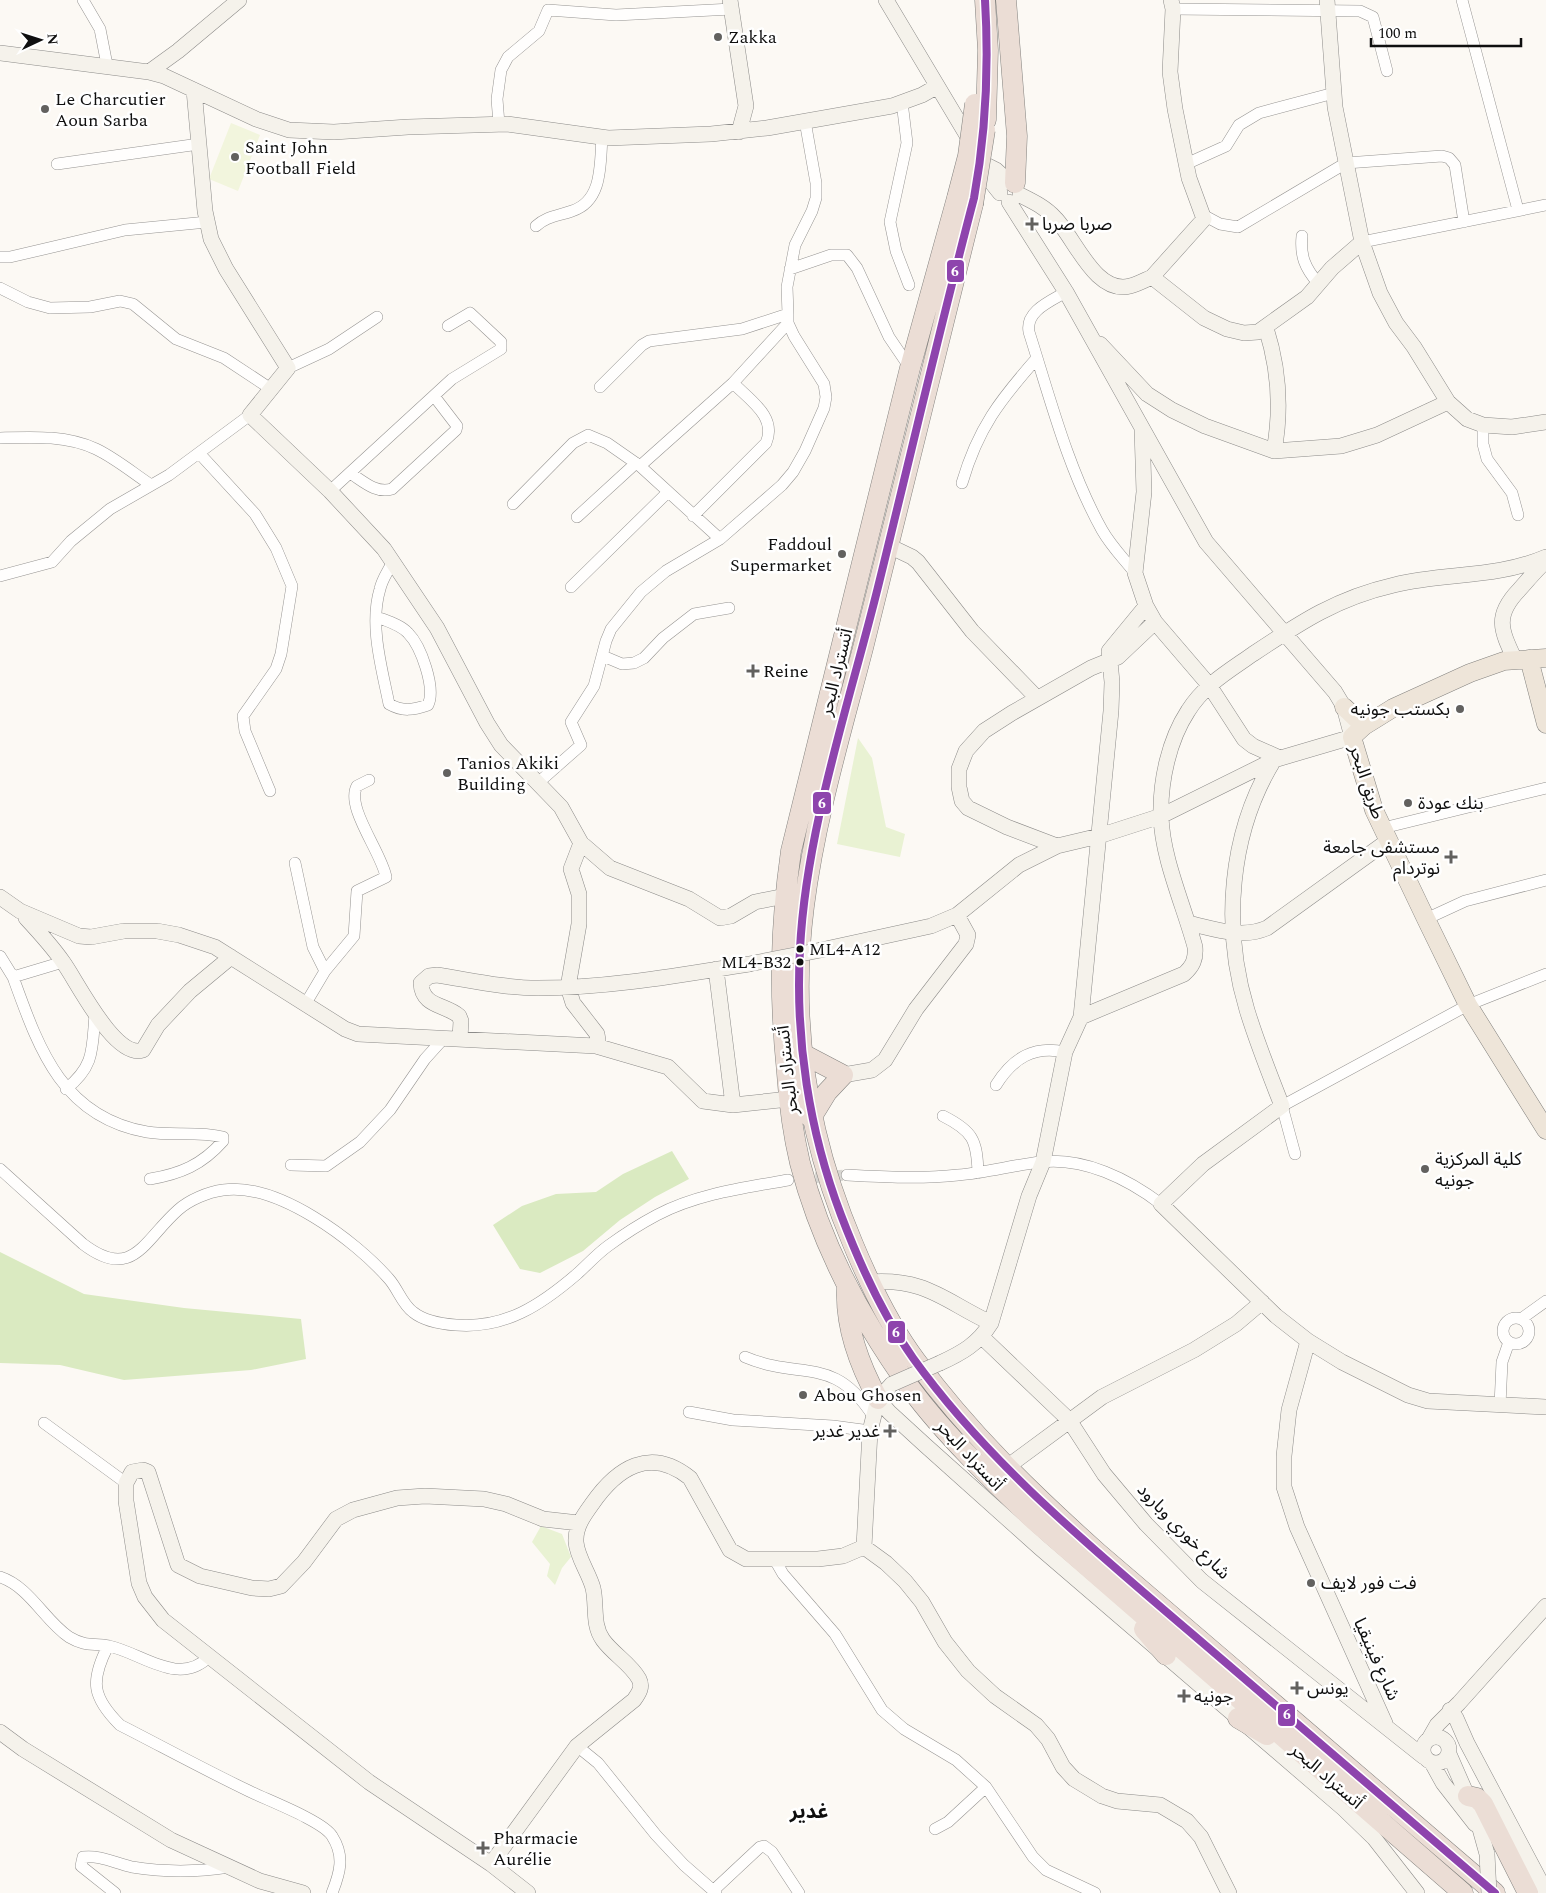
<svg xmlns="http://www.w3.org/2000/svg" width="1546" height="1893" font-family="Spectral,'Noto Sans Arabic',serif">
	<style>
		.green { fill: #e9f2d3 }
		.forest { fill: #daeac1 }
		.pitch { fill: #f2f5dd }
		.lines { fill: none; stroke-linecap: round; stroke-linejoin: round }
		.street-tunnel { stroke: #d8d6d2; stroke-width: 11; stroke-dasharray: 11 5.5; stroke-linecap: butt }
		.street-casing { stroke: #969492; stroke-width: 12 }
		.secondary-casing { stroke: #8c8b89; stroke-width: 16 }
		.primary-casing { stroke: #83827f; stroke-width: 19 }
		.highway-casing { stroke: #83827f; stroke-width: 21 }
		.street { stroke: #fffefd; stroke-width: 11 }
		.secondary { stroke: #f5f2eb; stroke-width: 15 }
		.primary { stroke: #eee5d9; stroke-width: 18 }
		.highway { stroke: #ebddd5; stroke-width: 20 }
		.secondary-bridge-casing { stroke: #8c8b89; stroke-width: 16; stroke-linecap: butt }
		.highway-bridge-casing { stroke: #83827f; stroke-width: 21; stroke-linecap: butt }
		.secondary-bridge { stroke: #f5f2eb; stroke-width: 15 }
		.highway-bridge { stroke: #ebddd5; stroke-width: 20 }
		.bus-1-casing { stroke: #fff; stroke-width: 11 }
		.bus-1 { stroke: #8e44ad; stroke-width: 8 }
		.poi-dot { fill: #62615f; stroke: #fff; stroke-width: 2 }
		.bus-dot { fill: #0f0f0f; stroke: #fff; stroke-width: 2 }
		.labels { text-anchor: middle; stroke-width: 5; stroke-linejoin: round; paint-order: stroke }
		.bus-label { font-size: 17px; fill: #0f0f0f; stroke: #fff; text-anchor: start }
		.poi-label { font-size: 18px; fill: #0f0f0f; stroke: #fff; text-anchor: start }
		.street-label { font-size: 18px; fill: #0f0f0f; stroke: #fff }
		.quarter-label { font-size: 20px; font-weight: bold; fill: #0f0f0f; stroke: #fff }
		.line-badge { stroke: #fff; stroke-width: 2 }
		.badge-label { font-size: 14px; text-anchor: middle; font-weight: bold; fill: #fff }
	</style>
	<rect width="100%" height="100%" fill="#fcf9f4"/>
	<path class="green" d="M858 738 872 758 886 827 905 834 900 857 837 844Z
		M541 1526 562 1534 571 1557 562 1568 555 1585 547 1576 550 1564 532 1542Z"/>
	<path class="forest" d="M672 1151 689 1179 655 1197 620 1220 583 1251 540 1273 520 1269 493 1225 522 1206 556 1194 596 1192 623 1174Z
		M0 1252 84 1294 184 1308 301 1319 306 1359 251 1370 124 1380 60 1365 0 1363Z"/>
	<path class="pitch" d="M231 123 260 135 238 191 209 179Z"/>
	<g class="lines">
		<path class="street-tunnel" d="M799 1179 847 1175"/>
		<defs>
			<path id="street" d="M83 0 100 29 107 65
				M1462 0 1518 210
				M1173 9 1360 11 1373 17 1387 71
				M902 102 907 143 890 222 896 251 909 285
				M499 124 497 99 501 70 508 57 539 31 548 10 616 15 732 9
				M57 164 199 144
				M1186 164 1226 146 1239 125 1259 113 1334 93
				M1205 216 1220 224 1238 227 1346 163 1442 156 1449 158 1455 165 1464 222
				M536 226C547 216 558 216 572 211 603 201 600 164 602 137
				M1302 236C1300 256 1305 268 1318 283
				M1362 242 1546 205
				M0 257H10L125 230 207 222
				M790 269 831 255H847L857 268 889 337 910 368
				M0 288 28 302 50 308 90 307 120 301 133 304 176 339 224 358 271 389
				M1066 292C1051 301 1025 311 1029 332 1050 398 1068 469 1102 530 1111 546 1124 559 1135 573
				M288 368 329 349 377 317
				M600 387 642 345 649 341 742 329 788 314
				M1483 425V444L1487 459 1512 493 1518 515
				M0 438C32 437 66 435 96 449 115 458 133 473 151 485
				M199 453 255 514 276 548 292 586 281 654 276 669 243 716 245 731 270 791
				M350 473C363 481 376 494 392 489L456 430 457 426 434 396
				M962 483C978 428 1000 400 1037 358
				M330 491 452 379 501 349V342L470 313 448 326
				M513 504 573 443 588 435 607 443 640 466
				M693 516 766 443C777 417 751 401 733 383
				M577 517 636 463
				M720 539 640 466 733 383 788 323
				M0 576 52 562 71 541 110 509 169 475 250 415
				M571 587 667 493
				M377 617C387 621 401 625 408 633 421 646 436 688 428 705 413 710 403 712 389 704 382 669 369 625 380 589 382 579 389 570 393 561
				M603 656 622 664 634 663 644 658 663 638 694 614 729 608
				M539 782 581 745 571 722 594 686 606 641 611 629 641 592 666 571 720 539 782 485 793 472 805 451 824 408 826 397 824 384 794 336 788 323V314L787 287 795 245 812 211 816 198V183L805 121
				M1383 828 1546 788
				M295 863 313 947 325 971
				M1426 919 1465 901 1546 880
				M0 956 13 977
				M63 962 13 977C39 1049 62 1117 147 1132 172 1136 198 1131 223 1137V1141C202 1165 180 1174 150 1179
				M306 1003 325 971 354 936 357 891 386 877C382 853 345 807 357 786L369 780
				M996 1085C1013 1058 1034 1045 1065 1052
				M66 1089C95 1066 92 1049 95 1014
				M943 1116C973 1131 977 1140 978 1173
				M1295 1154 1282 1106 1468 1005 1546 974
				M291 1165 326 1166 360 1142 390 1110 425 1059 444 1038
				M0 1169 83 1244C133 1282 144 1240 178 1210 189 1200 208 1192 223 1190 277 1182 355 1240 389 1279 398 1289 402 1304 413 1312 424 1321 442 1324 456 1325 505 1329 541 1305 577 1274 587 1265 597 1254 608 1246 623 1235 640 1224 657 1215 697 1194 743 1188 788 1180
				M847 1175C884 1177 921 1179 958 1175 986 1173 1013 1165 1041 1162 1084 1157 1128 1179 1161 1204
				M1503 1331a13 13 0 1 1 26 0a13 13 0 1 1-26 0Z
				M1521 1319 1546 1301
				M745 1357C802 1381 833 1354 873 1416
				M1500 1405 1502 1362 1509 1342
				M689 1412 733 1420 833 1426 870 1431
				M44 1423 126 1483
				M775 1560 783 1574 835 1634 882 1710 904 1729 956 1760 986 1787 1033 1857 1046 1870 1095 1893
				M0 1577C30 1587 44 1620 69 1637 86 1647 92 1643 109 1646 142 1653 178 1687 209 1657
				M108 1646C90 1681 92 1697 120 1725 163 1747 205 1770 249 1791 267 1800 323 1821 332 1836 345 1856 340 1873 332 1893
				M577 1746 598 1763 656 1835 684 1865 716 1893
				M935 1829 948 1822 986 1787
				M714 1890 760 1847 764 1846 772 1852 799 1893
				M115 1893 81 1866 83 1857C101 1855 114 1863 132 1867 163 1872 198 1872 229 1867"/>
			<path id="secondary" d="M730 0 746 106 739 132
				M886 0 984 164 988 178 1000 193
				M1327 0 1335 107 1362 242 1380 293 1396 323 1414 347 1448 402 1467 419 1483 425 1512 427 1546 422
				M0 53 149 72 164 76 256 119 289 130 334 132 408 127 507 124 608 138 711 134 767 128 892 106 922 95 936 87
				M149 72 178 51 239 0
				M194 90 205 211 211 239 226 269 288 368 250 415 330 491 384 549 437 628 487 723 501 745 561 807 581 843 610 868 689 899 720 918 731 916 755 902 785 896
				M984 164 996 170 1009 182
				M1020 195C1032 201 1045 207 1055 218 1075 238 1095 295 1130 286 1138 284 1145 280 1152 277L1204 318 1227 329 1244 333 1258 332 1307 297 1332 268 1362 242
				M1152 277 1204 219 1189 178 1175 109 1170 72 1173 9 1171 0
				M1266 328C1279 369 1282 408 1274 451
				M1100 344 1147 394 1172 410 1205 426 1274 451 1341 446 1377 435 1448 402
				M1142 429 1144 492 1135 573 1146 606 1155 622 1209 685 1244 739 1253 746 1280 758
				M889 546 912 557 918 562 972 631 1037 698
				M1515 660C1501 630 1494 616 1519 590 1528 580 1536 570 1546 561
				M1274 760C1229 833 1222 928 1247 1010 1257 1043 1270 1075 1282 1106L1203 1164 1161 1204 1276 1316 1308 1341 1342 1362 1408 1395 1428 1401 1546 1407
				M581 843 571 869 579 894V924L568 987 573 1003 597 1034 598 1040 596 1046
				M1057 846 1007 827 968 808 962 801 959 787V769L966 751 984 731 1012 713 1091 668 1118 657 1155 622
				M0 897 20 911 79 936 91 937 124 931H157L179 935 215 947 345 1029 358 1034 596 1046 668 1067 703 1101 733 1105 789 1099
				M26 918C39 932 52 946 63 962 77 981 115 1060 143 1050L158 1025 190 991 231 957
				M1188 923C1215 929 1241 939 1267 928L1389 840
				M821 950 931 926 957 915 1019 865 1057 846 1099 836 1161 816 1274 760 1352 737 1344 707 1335 692 1206 542 1066 292 1009 202
				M716 969 733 1105
				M1081 1017 1184 974C1193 966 1196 959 1195 947 1184 906 1162 858 1161 816 1160 781 1169 740 1188 711 1204 685 1229 671 1253 654 1301 622 1337 598 1394 585 1447 572 1494 579 1546 557
				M460 1038 461 1021 459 1016C445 1004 422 1007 421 983L429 976 437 975C470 980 504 988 538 988 609 988 680 975 749 964
				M843 1075 872 1070 885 1060 916 1009 966 944 968 935 957 915
				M869 1282C927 1278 944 1301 991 1323
				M982 1337 1069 1420 1104 1474 1146 1524 1202 1581 1424 1757
				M1308 1341 1289 1410 1284 1456V1487L1297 1527 1385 1723
				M940 1363C962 1353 978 1344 991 1323L1029 1196 1043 1162 1065 1052 1081 1017 1111 711 1112 682 1109 651 1146 606
				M878 1399 889 1412 925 1445 1040 1548 1344 1809 1374 1838 1417 1893
				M1007 1467 1102 1397 1194 1350 1236 1324 1262 1302
				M864 1547 886 1563 905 1581 922 1602 945 1642 968 1671 995 1696 1036 1725 1048 1739 1063 1767 1074 1779 1102 1796 1117 1801 1160 1805 1187 1821 1201 1837 1229 1893
				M1450 1710 1456 1718 1467 1743 1546 1892
				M0 1732 23 1749 171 1840 260 1881 303 1893
				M1423 1750a13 13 0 1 1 26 0a13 13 0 1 1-26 0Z
				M1429 1739 1437 1725 1459 1703 1546 1606
				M1449 1754 1477 1818 1487 1854
				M1432 1763 1443 1783 1475 1824
				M491 1864 577 1746 634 1700C639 1693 643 1687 639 1679 631 1664 613 1654 603 1640 592 1625 597 1605 593 1588 589 1573 577 1557 576 1542 575 1527 584 1515 592 1504 617 1468 650 1446 690 1478L730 1550 746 1559H818L843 1556 864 1547 870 1431 878 1399 892 1384
				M528 1893 491 1864 369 1782 163 1620 145 1597 139 1583 126 1501V1483L132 1472 143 1470 148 1472 178 1565 200 1576 252 1588 269 1589 281 1586 304 1562 336 1519 353 1510 397 1498 425 1496 484 1499 506 1504 543 1519 579 1523"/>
			<path id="primary" d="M1546 658 1504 661 1470 673 1393 708 1364 726 1352 737 1374 810 1426 919 1468 1005 1546 1130
				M1529 659 1546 724
				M1344 707 1364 726"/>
			<path id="highway" d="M985 0 988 50 986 120
				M1006 0 1017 136 1015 183
				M957 198 910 368 791 851C780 929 779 995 787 1073 789 1103 793 1134 800 1163 821 1244 862 1321 911 1389 945 1435 993 1481 1035 1521L1463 1893
				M973 204C936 352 900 500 863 648 841 733 815 819 804 906 789 1023 807 1136 853 1244 870 1285 889 1325 916 1361 968 1432 1032 1494 1098 1553L1495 1893
				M803 1054 843 1075 827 1092 811 1118
				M847 1288C845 1326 860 1366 878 1399
				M1144 1629 1166 1655
				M1238 1718 1267 1735
				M1468 1796 1477 1798 1483 1804 1528 1893"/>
		</defs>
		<use href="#street" class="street-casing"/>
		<use href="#secondary" class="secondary-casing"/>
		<use href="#primary" class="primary-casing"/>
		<use href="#highway" class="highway-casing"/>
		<use href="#street" class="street"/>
		<use href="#secondary" class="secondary"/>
		<use href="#primary" class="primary"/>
		<use href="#highway" class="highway"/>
		<defs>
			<path id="secondary-bridge" d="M749 964 821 950
				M892 1384 940 1363
				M1487 1854 1489 1893"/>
			<path id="highway-bridge" d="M957 198 968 156 975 104
				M973 204 985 130"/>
		</defs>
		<use href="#secondary-bridge" class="secondary-bridge-casing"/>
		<use href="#highway-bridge" class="highway-bridge-casing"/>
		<use href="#secondary-bridge" class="secondary-bridge"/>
		<use href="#highway-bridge" class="highway-bridge"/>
		<defs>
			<path id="bus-1" d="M985 0C989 67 986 132 974 198 940 327 910 458 878 587 849 704 806 830 800 949 795 1039 809 1131 841 1215 860 1265 882 1314 913 1358 989 1464 1092 1548 1190 1632 1292 1719 1393 1806 1495 1893"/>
		</defs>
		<use href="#bus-1" class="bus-1-casing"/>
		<use href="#bus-1" class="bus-1"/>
	</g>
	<g class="poi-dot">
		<circle cx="718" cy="37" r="5"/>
		<circle cx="45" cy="109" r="5"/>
		<circle cx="235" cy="157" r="5"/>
		<path d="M1029.5 216.5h5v5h5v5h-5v5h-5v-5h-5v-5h5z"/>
		<circle cx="842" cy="554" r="5"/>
		<path d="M750.5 663.5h5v5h5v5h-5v5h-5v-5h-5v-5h5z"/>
		<circle cx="1460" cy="709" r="5"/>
		<circle cx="447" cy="773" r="5"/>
		<circle cx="1408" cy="803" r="5"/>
		<path d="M1448.5 849.5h5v5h5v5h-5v5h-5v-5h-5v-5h5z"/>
		<circle cx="1425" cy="1169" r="5"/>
		<circle cx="803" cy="1395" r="5"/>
		<path d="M887.5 1423.5h5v5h5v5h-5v5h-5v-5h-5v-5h5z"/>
		<circle cx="1311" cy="1583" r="5"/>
		<path d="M1294.5 1680.5h5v5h5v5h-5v5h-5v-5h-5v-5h5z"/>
		<path d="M1181.5 1688.5h5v5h5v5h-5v5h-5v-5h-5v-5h5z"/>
		<path d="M480.5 1840.5h5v5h5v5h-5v5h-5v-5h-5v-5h5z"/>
	</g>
	<g class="bus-dot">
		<circle cx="800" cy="949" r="4.5"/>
		<circle cx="800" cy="962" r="4.5"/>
	</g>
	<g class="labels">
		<g class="bus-label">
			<text x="809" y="955">ML4-A12</text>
			<text x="791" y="968" text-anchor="end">ML4-B32</text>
		</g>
		<g class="poi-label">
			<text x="728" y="43">Zakka</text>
			<text x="55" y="105">Le Charcutier<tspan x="55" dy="21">Aoun Sarba</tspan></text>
			<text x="245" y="153">Saint John<tspan x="245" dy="21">Football Field</tspan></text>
			<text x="1042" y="230">صربا صربا</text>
			<text x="832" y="550" text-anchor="end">Faddoul<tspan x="832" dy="21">Supermarket</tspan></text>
			<text x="763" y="677">Reine</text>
			<text x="1450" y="715" text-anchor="end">بكستب جونيه</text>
			<text x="457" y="769">Tanios Akiki<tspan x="457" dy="21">Building</tspan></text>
			<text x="1418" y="809">بنك عودة</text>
			<text x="1440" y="853" text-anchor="end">مستشفى جامعة<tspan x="1440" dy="21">نوتردام</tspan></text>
			<text x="1435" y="1165">كلية المركزية<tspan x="1435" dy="21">جونيه</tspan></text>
			<text x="813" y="1401">Abou Ghosen</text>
			<text x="880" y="1437" text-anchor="end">غدير غدير</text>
			<text x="1321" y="1589">فت فور لايف</text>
			<text x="1307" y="1694">يونس</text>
			<text x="1194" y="1702">جونيه</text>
			<text x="493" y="1844">Pharmacie<tspan x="493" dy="21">Aurélie</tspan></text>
		</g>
		<g class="street-label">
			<text transform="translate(836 672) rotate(-76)" y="6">أتستراد البحر</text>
			<text transform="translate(1367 782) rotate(72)" y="6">طريق البحر</text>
			<text transform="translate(787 1070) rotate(-96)" y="6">أتستراد البحر</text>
			<text transform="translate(970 1455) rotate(47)" y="6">أتستراد البحر</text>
			<text transform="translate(1184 1531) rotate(46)" y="6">شارع خوري وبارود</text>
			<text transform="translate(1377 1659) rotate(66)" y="6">شارع فينيقيا</text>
			<text transform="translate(1327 1776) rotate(41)" y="6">أتستراد البحر</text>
		</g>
		<g class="quarter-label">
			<text x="809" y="1818">غدير</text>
		</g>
	</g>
	<g class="line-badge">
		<rect x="946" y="259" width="19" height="24" rx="5" fill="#8e44ad"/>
		<rect x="812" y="791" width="20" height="24" rx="5" fill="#8e44ad"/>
		<rect x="887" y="1320" width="19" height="24" rx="5" fill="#8e44ad"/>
		<rect x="1277" y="1703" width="19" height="24" rx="5" fill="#8e44ad"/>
	</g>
	<g class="badge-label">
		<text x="955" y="276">6</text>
		<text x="822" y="808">6</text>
		<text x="896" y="1337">6</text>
		<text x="1287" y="1719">6</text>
	</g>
	<g transform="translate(40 40) rotate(86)" stroke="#ffffff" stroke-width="4" paint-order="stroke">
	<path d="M0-4L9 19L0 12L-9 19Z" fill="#0f0f0f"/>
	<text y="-8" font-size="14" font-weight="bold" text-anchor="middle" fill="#0f0f0f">N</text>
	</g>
	<path d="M1371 38v8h150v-8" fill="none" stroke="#0f0f0f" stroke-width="2.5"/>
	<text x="1378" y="38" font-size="15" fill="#0f0f0f" stroke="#ffffff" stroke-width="4" paint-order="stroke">100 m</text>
</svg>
